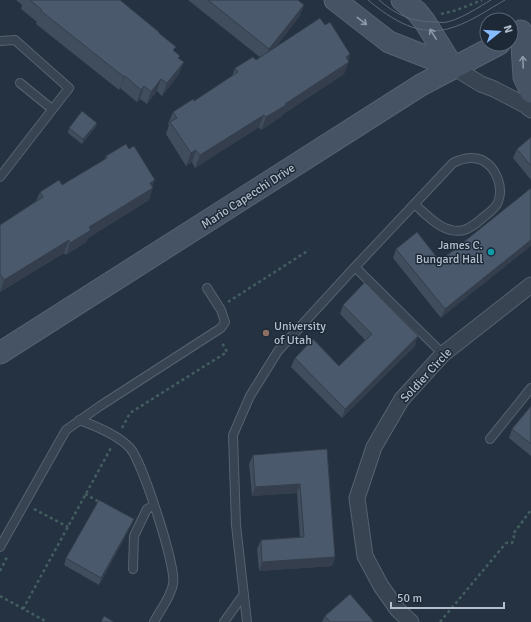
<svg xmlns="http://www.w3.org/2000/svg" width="531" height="622" font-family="Signika,sans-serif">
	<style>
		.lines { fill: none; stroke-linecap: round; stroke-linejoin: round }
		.lane-casing { stroke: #56626f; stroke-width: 10 }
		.street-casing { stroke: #56626f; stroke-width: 17 }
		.secondary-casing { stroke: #56626f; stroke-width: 23 }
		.path { stroke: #445e60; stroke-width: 2.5; stroke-dasharray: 3 3; stroke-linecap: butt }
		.lane { stroke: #384452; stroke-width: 8 }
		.street { stroke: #384452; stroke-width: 15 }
		.secondary { stroke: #465365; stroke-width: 21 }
		.tram { stroke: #5a6879; stroke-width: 1 }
		.wall { fill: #404d5d }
		.shaded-wall { fill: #343e4c }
		.building { fill: #4a596c; stroke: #343e4c }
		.oneway { stroke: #8e99a8 }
		.culture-dot { fill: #0f9aa8; stroke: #1d2937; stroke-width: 1.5 }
		.education-dot { fill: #8d6e63; stroke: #1d2937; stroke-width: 1.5 }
		.labels { text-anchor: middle; stroke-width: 3; stroke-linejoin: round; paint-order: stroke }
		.street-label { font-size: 12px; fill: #b5bfcc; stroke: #1d2937 }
		.poi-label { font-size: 12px; fill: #b5bfcc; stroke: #1d2937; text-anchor: end }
	</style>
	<rect width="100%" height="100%" fill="#243242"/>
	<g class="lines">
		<defs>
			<path id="lane" d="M0 41 15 40 69 88 0 177
				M20 83 52 109
				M355 267 443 354
				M79 420C96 426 118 435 130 448 142 461 177 568 173 584 171 597 160 610 154 622
				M490 439 531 388
				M0 547 66 430 100 406 221 328 225 322 221 310 207 288
				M133 569 134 536 147 509 154 505
				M224 622 244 594
				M247 622 236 525 233 435 250 396 278 351 355 267 453 163C461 159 472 156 482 160 496 167 504 187 498 202 496 209 484 216 479 221 470 228 463 233 451 230 437 227 425 213 414 204"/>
			<path id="street" d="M453 67 481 84 494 89 525 105 531 110
				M411 622 398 610 381 586 365 556 357 498 374 447 402 399 443 354 531 285"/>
			<path id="secondary" d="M335 0 389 42 453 67
				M402 0 417 12 425 22 453 67
				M521 31 524 77 531 92
				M0 353 421 85 499 44"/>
		</defs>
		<use href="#lane" class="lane-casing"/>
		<use href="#street" class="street-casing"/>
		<use href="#secondary" class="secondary-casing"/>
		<path class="path" d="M441 14 457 10 482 0
			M228 302 309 250
			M122 428 130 413 227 352 221 341
			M85 494 101 503
			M34 509 68 527
			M0 571 8 555
			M0 596 47 622
			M23 609 112 446
			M440 622 506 543H512L514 537 513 534 531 510"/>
		<use href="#lane" class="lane"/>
		<use href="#street" class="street"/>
		<use href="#secondary" class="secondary"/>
		<path class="tram" d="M368 0C392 20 421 39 454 27 472 21 489 9 505 0
			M379 0C396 15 412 22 435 22 439 22 443 23 447 22 461 19 479 7 491 0"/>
	</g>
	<path class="wall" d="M16 0H120L159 34 174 51 179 58V74L162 96 157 91 147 104 140 99 137 102 120 88 119 90 36 24 37 22 21 9 22 5Z
		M188 0H298L304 5 299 17 275 48 325 25 350 54 344 74 282 115 281 117 261 130 259 127 195 168 192 162 186 166 166 134 169 125 168 124 173 112 194 101 232 76 235 68 256 60 261 58Z
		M97 123 95 128 82 144 68 133 69 128Z
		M531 137V180L513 158 517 149Z
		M106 156 152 186 149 200 88 238 86 242 66 255 64 253 0 292V225L36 201 40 192 62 185 104 160Z
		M531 188 441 318 393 258 396 249 440 261Z
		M343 305 415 346 342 418 291 367 295 358 339 366 365 340 340 314Z
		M531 406V456L509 438 512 429Z
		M327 449 335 557 332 566 259 571 257 549 261 540 300 537 297 493 252 496 249 464 253 455Z
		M134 519 131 526 99 585 64 565 66 558Z
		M325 616 374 622H322Z"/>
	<path class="shaded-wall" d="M304 5 299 17 265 61 269 49Z
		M350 54 347 63 349 62 344 74 282 115 281 117 261 130 266 117Z
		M184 62 179 74 162 96 167 83Z
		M125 76 120 88 119 90 124 77Z
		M161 79 157 91 147 104 151 92Z
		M144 86 140 99 137 102 141 90Z
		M264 115 259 127 195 168 200 155Z
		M97 123 95 128 82 144 83 139Z
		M196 150 192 162 186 166 191 153Z
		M155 180 151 189 153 188 149 200 88 238 86 242 66 255 70 243 89 227Z
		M69 240 64 253 0 292 4 280Z
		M531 240V246L441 318 445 309Z
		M418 336 415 346 342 418 345 409Z
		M300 484 297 493 252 496 255 487Z
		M134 519 131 526 99 585 101 578Z
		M335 557 332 566 259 571 262 562Z"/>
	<path class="building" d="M30 0H120L159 32V33L176 47 173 50 180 56 178 58 184 62 167 83 161 79 151 92 144 86 141 90 125 76 124 77 41 11 42 10Z
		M208 0H298L304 5 269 49Z
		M320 18 325 25 330 22 350 54 346 57 349 62 285 104 286 105 266 117 264 115 200 155 196 150 191 153 170 122 177 118 173 112 193 99 194 101 238 72 235 68 253 57 256 60Z
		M82 111 97 123 83 139 69 128Z
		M531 137V166L517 149Z
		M126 144 129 149 134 146 155 180 150 183 153 188 89 227 91 230 70 243 69 240 4 280 1 275H0V225L43 197 40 192 59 180 62 185 107 158 106 156Z
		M531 188V240L445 309 396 249 417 232 440 261Z
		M365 282 418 336 345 409 295 358 313 339 339 366 372 334 343 305Z
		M531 406V444L512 429Z
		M327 449 335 557 262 562 261 540 304 537 300 484 255 487 253 455Z
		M99 500 134 519 101 578 66 558Z
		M350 594 374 622H330L325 616Z
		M104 616 114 622H101Z"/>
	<defs><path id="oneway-shaft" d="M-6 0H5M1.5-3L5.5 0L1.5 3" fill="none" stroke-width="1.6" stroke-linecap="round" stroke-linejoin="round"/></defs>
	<g class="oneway">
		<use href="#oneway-shaft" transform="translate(362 21) rotate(38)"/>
		<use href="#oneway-shaft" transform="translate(433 34) rotate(-122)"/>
		<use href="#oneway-shaft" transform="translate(523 62) rotate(-93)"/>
	</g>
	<circle class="culture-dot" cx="491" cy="252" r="4"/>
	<circle class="education-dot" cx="266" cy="333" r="4"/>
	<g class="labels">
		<g class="street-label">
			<text transform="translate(248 196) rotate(-33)" y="4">Mario Capecchi Drive</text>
			<text transform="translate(426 375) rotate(-47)" y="4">Soldier Circle</text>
		</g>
		<g class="poi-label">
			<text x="483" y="249">James C.<tspan x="483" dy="14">Bungard Hall</tspan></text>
			<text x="274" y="330" text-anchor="start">University<tspan x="274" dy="14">of Utah</tspan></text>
		</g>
	</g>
	<g transform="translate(499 32) rotate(73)"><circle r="19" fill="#1d2937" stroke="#5a6573"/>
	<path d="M0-3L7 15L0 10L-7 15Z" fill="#87bbff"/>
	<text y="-6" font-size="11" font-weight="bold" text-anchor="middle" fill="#b5bfcc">N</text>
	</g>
	<path d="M391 602v6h113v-6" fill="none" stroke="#b5bfcc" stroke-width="2"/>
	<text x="397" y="602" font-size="12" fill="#b5bfcc" stroke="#1d2937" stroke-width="3" paint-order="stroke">50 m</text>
</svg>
